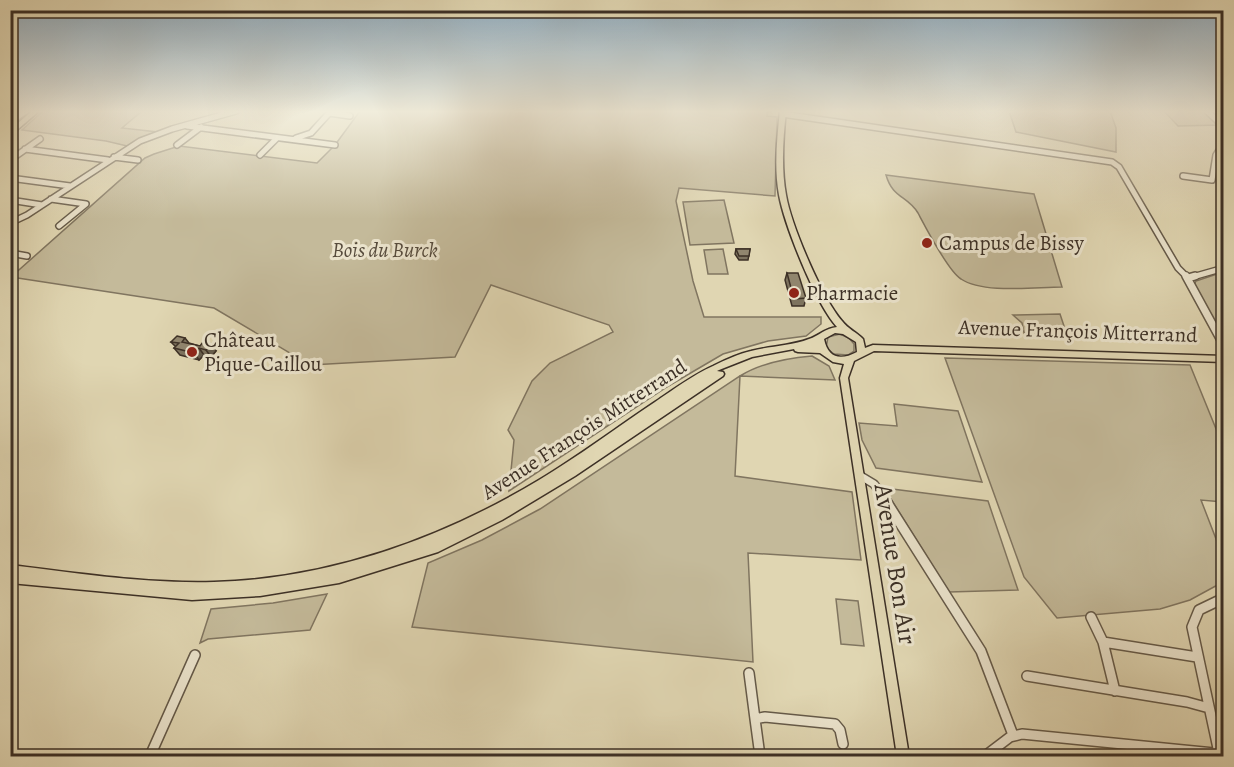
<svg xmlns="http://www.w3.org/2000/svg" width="1234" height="767" font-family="Alegreya,serif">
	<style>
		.green { fill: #c4ba9a; stroke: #807560; stroke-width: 1.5 }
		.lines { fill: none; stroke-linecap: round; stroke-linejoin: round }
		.minor-far2-casing { stroke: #655a49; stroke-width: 8 }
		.minor-far1-casing { stroke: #655a49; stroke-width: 10 }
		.minor-casing { stroke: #655a49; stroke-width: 12 }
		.major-casing { stroke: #3c3026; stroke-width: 3 }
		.minor-far2 { stroke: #ebe4cd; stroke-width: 5 }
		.minor-far1 { stroke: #ebe4cd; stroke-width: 7 }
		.minor { stroke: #ebe4cd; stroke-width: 9 }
		.major { fill: #e0d6b2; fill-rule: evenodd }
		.wall { fill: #7d735f; stroke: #3c3026; stroke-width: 1.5 }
		.shaded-wall { fill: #665e4e; stroke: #3c3026; stroke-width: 1.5 }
		.building { fill: #91866f; stroke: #3c3026; stroke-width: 1.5 }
		.poi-dot { fill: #8f2418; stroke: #ebe4cd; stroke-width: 2 }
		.labels { text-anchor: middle; stroke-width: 6; stroke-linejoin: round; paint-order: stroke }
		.poi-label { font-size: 21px; fill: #3c3026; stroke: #ebe4cd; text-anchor: start }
		.park-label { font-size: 21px; font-style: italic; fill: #574c3d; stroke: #ebe4cd }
		.street-label { font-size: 21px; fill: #3c3026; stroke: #ebe4cd }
		.near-street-label { font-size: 26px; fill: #3c3026; stroke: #ebe4cd }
	</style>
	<rect width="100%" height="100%" fill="#e0d6b2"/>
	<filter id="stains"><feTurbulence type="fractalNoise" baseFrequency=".00333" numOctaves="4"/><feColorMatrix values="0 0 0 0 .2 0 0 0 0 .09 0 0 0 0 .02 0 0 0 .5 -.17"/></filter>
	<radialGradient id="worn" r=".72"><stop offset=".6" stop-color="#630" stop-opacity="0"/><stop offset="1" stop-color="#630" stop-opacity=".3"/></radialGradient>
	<path class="green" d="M43 111H142L122 128 158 132 127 146 106 141 22 130Z
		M360 111H768L767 116 777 117 775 196 679 188 676 201 693 281 704 317H821V324L806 336 768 341 723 354 665 388 509 491 514 440 508 430 532 381 550 363 613 332 609 325 491 285 455 357 310 365 214 308 11 277 145 158 154 154 179 146 317 163 335 145Z
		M1009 111H1110L1116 128V152L1016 132Z
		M1164 111H1204L1219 125 1178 126Z
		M886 175 1034 194 1062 287C1035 287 983 294 961 279 948 271 926 228 918 213 907 195 893 199 886 175Z
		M724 200 734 243 690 245 683 202Z
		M723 249 728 274H708L704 250Z
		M1223 272V336L1194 285 1196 281Z
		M1060 314 1067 335 1024 333 1022 323 1013 315Z
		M840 334 849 338 854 344V351L848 355 834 354 826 348 828 337Z
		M812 356 829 366 835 380 740 376 735 476 852 492 861 560 748 553 753 662 412 627 428 563 482 540 540 509 740 376C761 363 788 358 812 356Z
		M945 358 1190 365 1223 446V502L1201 500 1223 557V582L1190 600 1160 609 1057 618 1024 577Z
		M894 404 958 411 982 482 876 468 862 440 859 423 897 426Z
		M884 488 988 501 1018 590 949 592Z
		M327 594 310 630 208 639 200 643 211 609 273 603Z
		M836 599 858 601 864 646 841 644Z"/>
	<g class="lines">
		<defs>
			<path id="minor-far2" d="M1207 111 1224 127
				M329 113 350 116
				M782 114 1112 162 1119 167 1178 268 1188 278
				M10 122 26 111
				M187 126 335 145
				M296 138 311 133 331 111
				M177 145 201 127
				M25 149 108 160
				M260 155 277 138
				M114 157 138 160
				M13 158 40 139
				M1183 176 1212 180 1216 155 1224 142
				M10 178 70 186
				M51 199 86 204 59 226
				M10 200 42 205
				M10 223 27 215 140 141 172 129 236 111
				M10 253 27 256
				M1189 278 1224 268"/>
			<path id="minor-far1" d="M1186 276 1222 342
				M1188 278 1195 276
				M859 475 874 484 880 492"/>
			<path id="minor" d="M879 490 981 651 1013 735
				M1091 617 1103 642
				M749 673 755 719
				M1027 676 1187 702 1209 708
				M1115 691 1103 642 1197 657
				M1219 753 1192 627 1199 610 1224 598
				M150 756 195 655
				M760 756 755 719 765 717 835 724 840 730 843 744
				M985 756 1010 737 1022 734 1224 754"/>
			<path id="major" d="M32 111H39L10 136V130Z
				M780 111H786C783 138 781 168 786 195 791 225 822 298 842 321 848 329 856 332 863 339L865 348 873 345 1224 356V362L874 351 854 361 848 378 909 756H897L840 378 844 364 833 362 820 353 798 352 795 351 794 349 752 357 719 370 717 371 723 372 724 374 723 376 575 476 502 520 438 552 339 583 260 596 192 600 10 583V565C78 573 146 584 214 582 329 579 441 539 539 480 579 456 616 428 655 402 674 389 693 375 713 366 725 360 738 354 751 351 770 346 791 346 809 339 819 336 825 328 837 327 816 304 785 227 779 195 774 168 777 138 780 111ZM835 333 843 334 856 342 857 352C840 361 828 358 824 339Z"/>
		</defs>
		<use href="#minor-far2" class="minor-far2-casing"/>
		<use href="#minor-far1" class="minor-far1-casing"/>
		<use href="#minor" class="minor-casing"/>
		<use href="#major" class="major-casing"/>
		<use href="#minor-far2" class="minor-far2"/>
		<use href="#minor-far1" class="minor-far1"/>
		<use href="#minor" class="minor"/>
		<use href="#major" class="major"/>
	</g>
	<path class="wall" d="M736 249H750L748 260H739L735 254Z
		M787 273 806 298 804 306H792L785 280Z
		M185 338 189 343 216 351 211 357 204 355 199 360 180 355 174 348 176 347 171 342Z"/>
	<path class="shaded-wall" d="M212 344 216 351 211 357 206 350Z
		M199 348 204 355 199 360 194 353Z"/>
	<path class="building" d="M736 249H750L749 256H739Z
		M787 273H798L806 298 794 299Z
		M177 336 185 338 182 342 200 346 203 342 212 344 206 350 199 348 194 353 174 348 179 343 171 342Z"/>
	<linearGradient id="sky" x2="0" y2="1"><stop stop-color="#8eabbf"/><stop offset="0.51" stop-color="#f1eddc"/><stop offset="1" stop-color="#f1eddc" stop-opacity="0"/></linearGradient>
	<rect width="1234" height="219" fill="url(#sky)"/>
	<g class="poi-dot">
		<circle cx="927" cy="243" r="6"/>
		<circle cx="794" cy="293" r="6"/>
		<circle cx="192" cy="352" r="6"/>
	</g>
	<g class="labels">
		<g class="poi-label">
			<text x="939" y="250">Campus de Bissy</text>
			<text x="806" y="300">Pharmacie</text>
			<text x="204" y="347">Château<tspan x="204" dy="24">Pique-Caillou</tspan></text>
		</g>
		<g class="park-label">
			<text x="385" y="257">Bois du Burck</text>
		</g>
		<g class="street-label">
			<text transform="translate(1078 331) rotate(2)" y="7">Avenue François Mitterrand</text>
			<text transform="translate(584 429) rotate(-33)" y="7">Avenue François Mitterrand</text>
		</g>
		<g class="near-street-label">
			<text transform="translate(896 564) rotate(81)" y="9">Avenue Bon Air</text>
		</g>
	</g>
	<rect width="1234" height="767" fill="none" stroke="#e0d6b2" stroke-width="36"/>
	<rect x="12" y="12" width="1210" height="743" fill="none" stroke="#3c3026" stroke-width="3"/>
	<rect x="18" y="18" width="1198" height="731" fill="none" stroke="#3c3026" stroke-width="1.5"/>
	<rect width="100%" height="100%" filter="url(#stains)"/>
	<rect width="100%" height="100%" fill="url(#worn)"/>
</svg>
